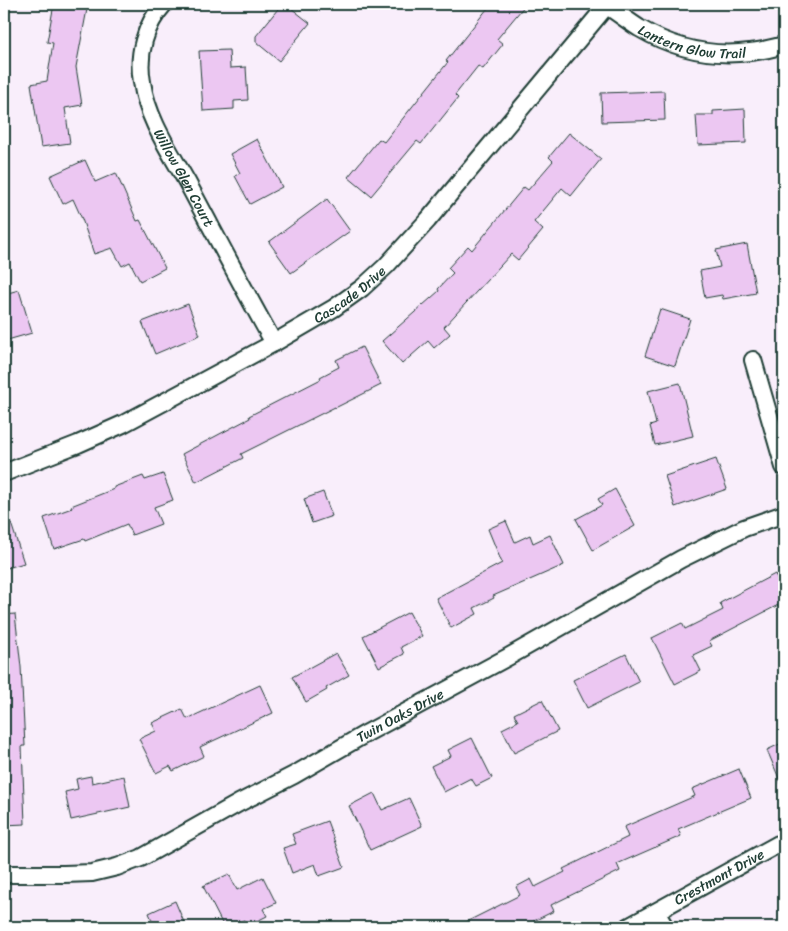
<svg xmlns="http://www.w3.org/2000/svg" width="788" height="931" font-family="Sriracha,sans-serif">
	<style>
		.building { fill: #ecc7f2; stroke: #1f3d34 }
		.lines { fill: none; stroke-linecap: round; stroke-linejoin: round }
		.street-casing { stroke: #1f3d34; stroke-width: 20 }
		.street { stroke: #fff; stroke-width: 16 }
		.labels { text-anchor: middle; stroke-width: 4; stroke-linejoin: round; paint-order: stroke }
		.street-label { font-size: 14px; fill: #1f3d34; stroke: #fff }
	</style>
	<rect width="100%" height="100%" fill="#f9eefb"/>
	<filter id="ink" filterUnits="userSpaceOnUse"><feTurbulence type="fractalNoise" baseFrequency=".02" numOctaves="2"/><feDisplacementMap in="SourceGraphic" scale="10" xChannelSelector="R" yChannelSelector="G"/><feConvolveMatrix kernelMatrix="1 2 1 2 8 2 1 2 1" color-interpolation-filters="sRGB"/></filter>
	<g filter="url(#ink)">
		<path class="building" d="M54 4H88L76 67 82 105 65 108 70 143 41 147 31 84 47 81 53 43 47 42Z
			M282 4H286L310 23 279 61 256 42V36Z
			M491 4H526L497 39 503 44 483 69 478 66 455 95 458 98 421 144 417 141 371 196 348 177 379 139 384 142 448 62 446 61Z
			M229 50 230 68 246 67 248 100 234 101V109L203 111 199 51Z
			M664 91 665 120 602 122 601 93Z
			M745 109 746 143 698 145 696 115H713V111Z
			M569 133 601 159 571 196 562 188 534 222 543 230 518 260 511 254 444 327 450 334 434 348 428 341 402 364 382 341 439 291 438 289 453 273 448 268 468 246 472 250 524 187 528 190 553 161 549 157Z
			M257 139 282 187 250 204 235 176 240 173 230 154Z
			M85 160 95 182 116 173 137 221 140 220 165 268 140 281 130 262 122 266 112 248 94 254 82 219 73 199 63 204 50 176Z
			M327 199 350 231 291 273 269 242Z
			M747 244 756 293 723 299 722 295 705 298 700 271 720 267 716 250Z
			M19 290 32 333 4 341V294Z
			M188 304 200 335 155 354 142 322Z
			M660 309 690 319 675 366 645 356Z
			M362 347 381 385 335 408V407L241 454 243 458 196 482 182 454 250 418 249 416 321 379 320 377 339 367 336 360Z
			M680 383 693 436 655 445 650 426 656 424 648 391Z
			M716 459 727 489 675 507 665 476Z
			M163 474 173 500 154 507 161 524 132 535 127 524 85 541 84 539 54 549 44 518 72 508 71 506 114 489V487L143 476 145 480Z
			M615 489 635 526 593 550 576 519 602 505 598 499Z
			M323 492 332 516 312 523 304 499Z
			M7 511 24 563 4 569V512Z
			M506 521 515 542 530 535 533 543 550 535 564 565 493 596 494 598 474 608 477 614 451 628 436 598 502 563 488 529Z
			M775 574 784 592V602L709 641 712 646 693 655 701 671 675 684 652 638 682 623 685 629 723 610 720 603Z
			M409 612 422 636 401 647 404 654 379 667 363 636Z
			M15 614 21 667 25 746H22L25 824 4 825V615Z
			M336 653 349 675 326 688 327 690 306 702 292 677Z
			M626 654 639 682 587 708 573 680Z
			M260 685 273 713 200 747 204 756 173 771 170 766 156 773 139 739 156 731 152 723 182 709 187 719Z
			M542 700 558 731 514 753 502 729 518 721 514 714Z
			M472 738 492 778 476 786 471 778 444 792 431 766 451 756 448 750Z
			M784 742V790L767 750Z
			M739 769 751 798 678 829 681 836 617 864 620 871 551 905 554 911 522 927H456L520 895 516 887 531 879 535 887 565 872 563 869 628 837 624 827 695 796 692 789Z
			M91 776 92 783 124 776 130 807 71 820 65 792 78 789 76 779Z
			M374 793 382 810 409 798 422 826 370 850 349 806Z
			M327 821 344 867 319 876 315 864 292 873 283 848 296 844 292 834Z
			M229 874 237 890 263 877 276 903 263 909 267 916 247 926 244 920 231 927H224L203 886Z
			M175 901 186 927H155L149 913Z"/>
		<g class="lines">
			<defs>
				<g id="street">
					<path id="s1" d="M164 4C145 25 137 54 142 82 147 118 169 150 187 182 216 236 244 290 274 343"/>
					<path id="s2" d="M607 6C618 13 628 21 639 28 673 48 711 57 750 52 762 51 773 48 784 45"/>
					<path d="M753 360 784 467"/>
					<path id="s3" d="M4 473 78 444 123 424 274 343 334 308 362 288 386 266 428 220 608 4"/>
					<path id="s4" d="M4 874H64L92 873 117 867 141 858 239 803 294 775 367 733 508 657 681 559 744 528 784 514"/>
					<path d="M656 912 665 927"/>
					<path id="s5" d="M628 927 784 841"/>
				</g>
			</defs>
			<use href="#street" class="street-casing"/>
			<use href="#street" class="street"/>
		</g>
	</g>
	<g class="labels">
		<g class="street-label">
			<text dy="5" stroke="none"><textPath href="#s2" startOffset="95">Lantern Glow Trail</textPath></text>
			<text dy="5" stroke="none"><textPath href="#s1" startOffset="189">Willow Glen Court</textPath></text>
			<text dy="5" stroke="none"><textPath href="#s3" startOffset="390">Cascade Drive</textPath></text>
			<text dy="5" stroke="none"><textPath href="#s4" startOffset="435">Twin Oaks Drive</textPath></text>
			<text dy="5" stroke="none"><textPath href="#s5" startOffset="104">Crestmont Drive</textPath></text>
		</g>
	</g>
	<rect width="788" height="931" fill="none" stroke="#fff" stroke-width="20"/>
	<rect x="10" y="10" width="768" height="911" fill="none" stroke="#1f3d34" stroke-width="2" filter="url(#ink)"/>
</svg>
